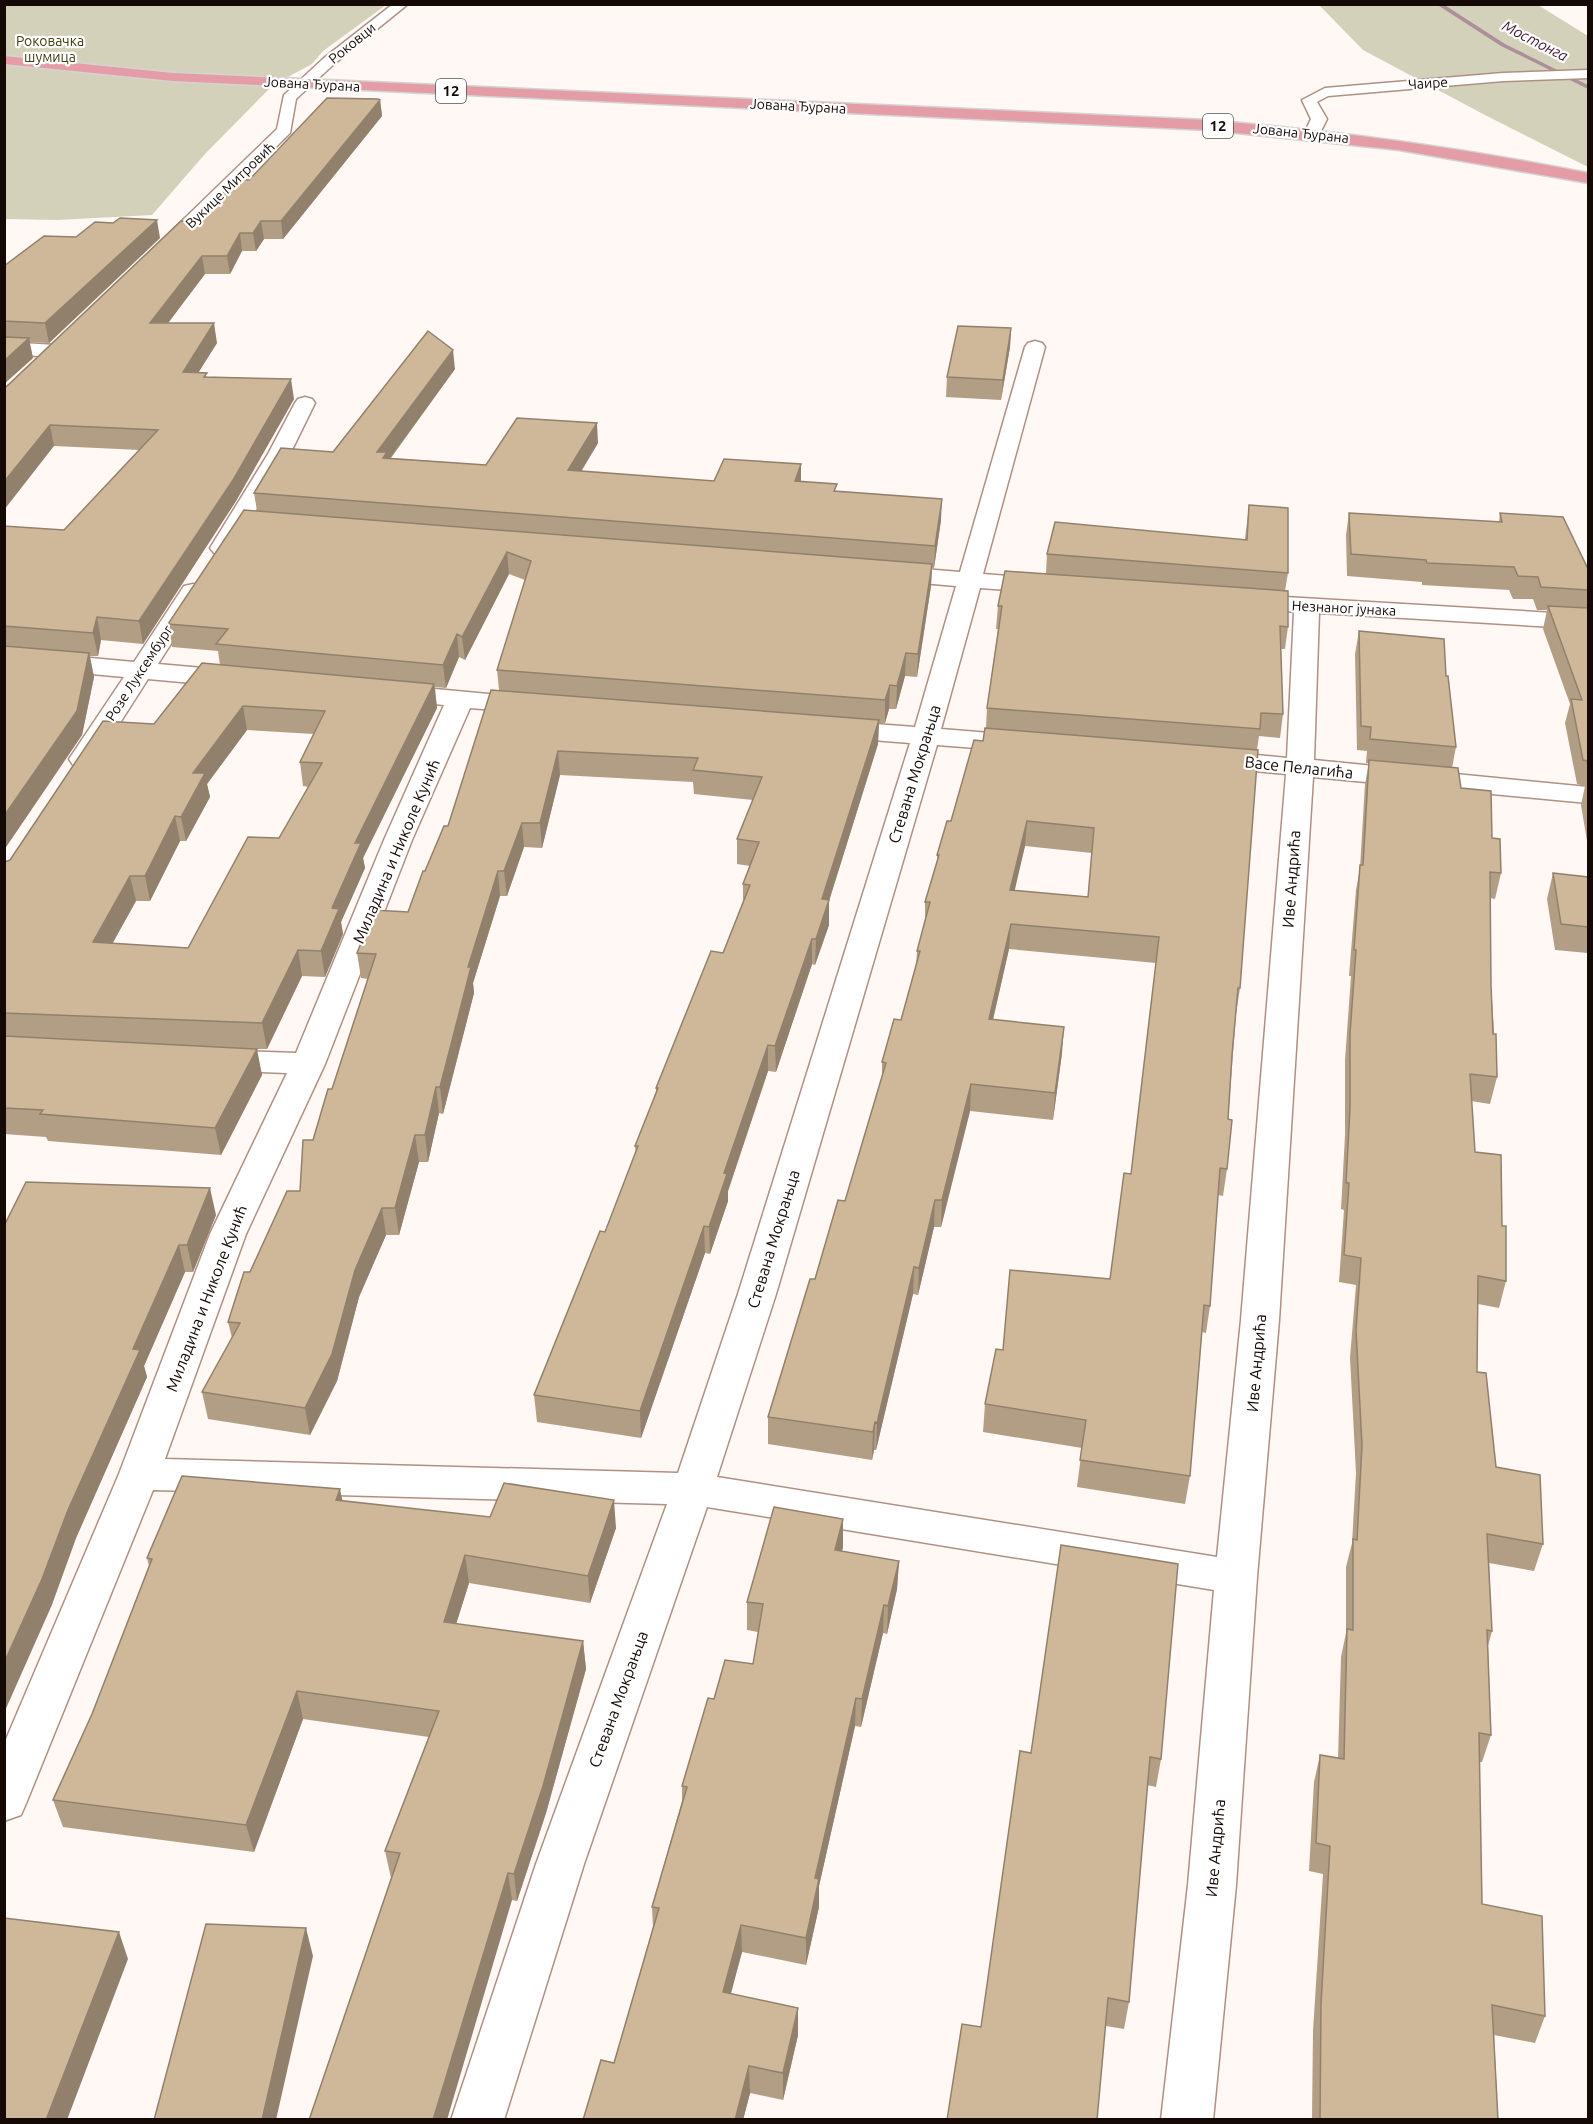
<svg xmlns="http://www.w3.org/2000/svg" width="1593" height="2124" font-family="Ubuntu,sans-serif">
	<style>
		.green { fill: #d3d1ba }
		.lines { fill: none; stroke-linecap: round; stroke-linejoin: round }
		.stream { fill: #ad8f9c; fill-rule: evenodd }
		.minor-casing { stroke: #b09083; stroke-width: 3 }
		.major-casing { stroke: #d5d3d2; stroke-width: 3 }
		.minor { fill: #fff; fill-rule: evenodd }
		.major { fill: #e49da6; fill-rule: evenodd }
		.wall { fill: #b29e84; fill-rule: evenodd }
		.shaded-wall { fill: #91816c }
		.building { fill: #cfb89a; stroke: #91816c; stroke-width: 1.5; fill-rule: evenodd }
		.labels { text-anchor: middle; stroke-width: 4.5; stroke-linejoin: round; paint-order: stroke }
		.far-park-label { font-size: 14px; fill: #413d10; stroke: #fff }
		.far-street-label { font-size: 14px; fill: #140905; stroke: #fff }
		.far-water-label { font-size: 15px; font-style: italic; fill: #441733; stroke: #fff }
		.shield { fill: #fff; stroke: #5a5350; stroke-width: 1.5 }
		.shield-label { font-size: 15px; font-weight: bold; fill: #140905 }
		.street-label { font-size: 16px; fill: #140905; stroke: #fff }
	</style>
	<rect width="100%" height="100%" fill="#fff8f5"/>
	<path class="green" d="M5 5H386L323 51 312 64 273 85 205 154 152 215 57 220 5 219Z
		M1319 5H1538L1588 36V167L1483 114 1363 50Z"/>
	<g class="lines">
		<path class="stream" d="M1443 4 1505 44 1588 85V89L1501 46 1436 4Z"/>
		<defs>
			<path id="minor" d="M393 4H408L334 64 296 99 290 133 166 256H154L151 252 154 248 277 129 284 95 324 58Z
				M1588 70V78L1503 81 1328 96 1317 102 1327 119 1318 137 1312 139 1304 134 1311 119 1302 100 1325 88 1503 73Z
				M1035 341 1042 343 1045 347 983 574 1048 579 1057 581 1060 586 1057 591 1048 593 980 588 941 729 1028 736 1038 738 1042 744 1038 750 1028 752 937 745 776 1294 717 1477 1217 1557 1241 1320 1286 774 1214 767 1204 765 1200 759 1204 753 1214 751 1287 758 1294 612 1276 609 1273 604 1276 599 1285 597 1588 615V629L1319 613 1314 760 1588 787V803L1313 777 1279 1320 1257 1577 1236 1885 1213 2120H1161L1188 1885 1214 1590 707 1507 584 1864 504 2120H451L536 1864 667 1504 153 1490 27 1801 21 1815 4 1821V1744L119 1474 210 1234 287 1073 214 1070 202 1067 198 1060 202 1053 214 1050 296 1053 384 840 444 705 383 699 379 693 383 687 392 685 541 699 545 705 541 711 532 713 470 708 412 840 325 1064 246 1234 165 1459 678 1473 738 1294 910 743 834 737 825 735 821 729 825 723 834 721 915 727 956 586 887 580 879 578 875 573 879 568 887 566 960 572 1025 347 1028 343Z
				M4 342 56 345 63 347 66 351 63 355 56 357 4 354Z
				M305 397 312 399 315 403 290 454 230 553 222 555 214 553 210 548 268 454 295 403 298 399Z
				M193 584 202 586 205 591 158 664 236 671 245 674 249 679 245 684 236 687 148 679 93 765 83 767 73 765 69 759 124 677 4 666V650L134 662 184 586Z"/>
			<path id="major" d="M4 56 173 73 1208 120C1336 131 1463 148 1588 173V183L1399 150 1208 130 173 81 4 64Z"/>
		</defs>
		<use href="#minor" class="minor-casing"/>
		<use href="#major" class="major-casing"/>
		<use href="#minor" class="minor"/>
		<use href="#major" class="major"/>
	</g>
	<path class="wall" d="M380 100 382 116 283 239H264L256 251H242L230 274H205L168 323 217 343 198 373 208 377 294 399 236 501 143 644 101 640 98 656H90L94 677 82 735 4 850V526L64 530 140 450 54 446 7 386 195 222 249 180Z
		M76 237 160 238 49 343 29 342 33 358 4 384V266Z
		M1011 328 1010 347 1001 400 946 397 947 377Z
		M455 369 391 458 486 465 598 443 581 471 714 481H801L941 520 934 568H932L931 586 917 677 905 676 896 709H889L885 723H879L878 744 829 901V925L815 965 812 964 776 1072 768 1071 728 1191V1201L710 1254 705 1253 641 1438 537 1422 534 1395 605 1232 636 1153 635 1146 656 1093V1088L723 953 743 902V884L750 866 737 864V839L753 800 694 794 693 782 560 775 542 848 524 847 507 896H500L473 983 474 993 443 1114 439 1113 428 1162H419L399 1235H386L359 1297 337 1381 310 1435 208 1419 202 1392 232 1338 228 1322 250 1272 300 1191 313 1140 332 1089 368 979 361 978 357 953 408 912 425 871 448 826 499 690 497 670 525 580 509 574 465 660 459 657 446 688 435 687 437 708 363 858 365 868 341 922 343 934 325 977 302 976 267 1049H249L262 1075 221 1155 48 1141 46 1137 4 1134V862L10 860 154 724 220 665 218 651 172 647 168 624 257 511 254 493 333 452ZM247 730 314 734 300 762 303 786 309 787 279 838 188 948 112 943 136 901H150L180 841H186L210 797 207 784Z
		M1249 505 1288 573 1285 591 1288 627 1285 649H1281L1283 714 1280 738 1259 736 1257 750 1240 988 1236 1014 1228 1119 1227 1169 1223 1196 1218 1195 1210 1306 1206 1333 1202 1332 1190 1476 1185 1504 1077 1487 1082 1448 983 1432 985 1404 1003 1350 1110 1279 1131 1174 1156 963 1009 949 993 1020 1062 1053 1053 1120 970 1111 941 1227H934L918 1295 913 1294 876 1450H874L872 1460 768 1444V1417L815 1279 845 1201 882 1076V1062L901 1020 916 965 917 951 925 923V902L937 863V855L983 741 986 728 987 708 998 629H996L998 606 1046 573 1047 554 1245 539ZM1025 846 1092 853 1088 897 1014 890Z
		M1349 513 1499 522 1500 513 1588 569V847L1581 805 1585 786 1577 784 1565 723 1570 704 1543 629 1547 610H1537L1533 599H1513L1509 590 1422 585V582L1347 576 1346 535Z
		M1359 631 1446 676 1456 747 1452 768 1461 788 1492 838 1501 873 1495 899 1490 898 1491 985 1497 1077 1490 1104 1471 1101 1475 1152 1502 1226 1506 1281 1499 1308 1478 1304 1477 1372 1496 1467 1543 1544 1534 1571 1489 1563 1492 1631 1488 1646 1491 1735 1482 1762H1479L1482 1904 1545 2016 1535 2043 1494 2035 1498 2120H1312L1313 2031 1323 1874 1309 1871 1314 1782 1320 1755 1338 1758 1341 1657 1346 1633V1567L1352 1543 1356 1473 1350 1358 1356 1285 1339 1282 1344 1210 1341 1209 1345 1135V1060L1351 976H1349L1356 890 1360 868 1365 784 1369 763H1366L1367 751 1357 750 1355 654Z
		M1553 873 1588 877V953L1555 950 1547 899Z
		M216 1215 193 1272H185L144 1366 147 1377 76 1538 51 1607 4 1226Z
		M343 1501 490 1517 616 1528 590 1603 469 1583 456 1624 583 1641 586 1669 546 1813 517 1901 391 1878 385 1851 429 1737 303 1719 254 1852 63 1827 53 1800 92 1714 149 1566 147 1558Z
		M843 1519V1547L842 1551 899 1561 897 1589 887 1634 883 1633 861 1727 855 1726 819 1886V1907L806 1965 742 1952 730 1994 798 2035 783 2100 750 2093 743 2120H583L614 2063 653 1928 652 1907 682 1801V1786L714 1699 753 1664 758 1632 747 1630V1602Z
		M1061 1545 1161 1759 1156 1787 1147 1785 1129 2002 1124 2029 1106 2026 981 2027 1031 1753Z"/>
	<path class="shaded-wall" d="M380 100 382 116 283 239 281 221Z
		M157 220 160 238 49 343 45 323Z
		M261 221 264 239 256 251 253 233Z
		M240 233 242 251 230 274 227 256Z
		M202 256 205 274 153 343 150 323Z
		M214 323 217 343 186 392 183 372Z
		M1011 328 1010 347 1001 400 1003 380Z
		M29 338 33 358 4 384V361Z
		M453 350 455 369 388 461 377 452Z
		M291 379 294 399 236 501 143 644 139 621Z
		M597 423 598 443 569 492 568 470Z
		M50 425 54 446 4 510V482Z
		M801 464V485L795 481Z
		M942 499 941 520 934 568 935 546Z
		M507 552 509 574 465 660 462 637Z
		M932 564 931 586 917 677 918 654Z
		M97 617 101 640 98 656 93 633Z
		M457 634 459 657 446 688 443 665Z
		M89 653 94 677 82 735 4 850V816Z
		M906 653 905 676 896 709 897 686Z
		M434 684 437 708 363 858 365 868 341 922 343 934 325 977 321 951 332 908 355 843Z
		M890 685 889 709 885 723V700Z
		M243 706 247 730 207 784 210 797 186 841 181 817 193 773Z
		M879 720 878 744 829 901V925L815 965 816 939 822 899Z
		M558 751 560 775 542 848 540 823Z
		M175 816 180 841 150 901 145 876Z
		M1027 821 1025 846 1009 915 1010 890Z
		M522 823 524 847 507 896 504 871Z
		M498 871 500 896 473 983 474 993 443 1114 440 1087 468 967Z
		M130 876 136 901 99 968 93 942Z
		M1011 924 1009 949 987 1045 989 1019Z
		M812 939V964L776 1072 775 1046Z
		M298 950 302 976 267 1049 262 1023Z
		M1064 1027 1062 1053 1053 1120 1055 1093Z
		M768 1045V1071L728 1191V1201L710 1254 709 1227 724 1173Z
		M257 1049 262 1075 221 1155 215 1128Z
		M971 1084 970 1111 941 1227 942 1200Z
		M436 1087 439 1113 428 1162 425 1135Z
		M415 1135 419 1162 399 1235 395 1208Z
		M210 1188 216 1215 193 1272 187 1245Z
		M935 1200 934 1227 918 1295 919 1268Z
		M382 1208 386 1235 359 1297 337 1381 310 1435 305 1408 355 1270Z
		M704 1226 705 1253 641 1438 640 1411Z
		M179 1245 185 1272 144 1366 147 1377 76 1538 51 1607 4 1713V1663L68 1510 133 1349Z
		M914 1267 913 1294 876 1450 877 1423Z
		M875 1422 874 1450 872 1460 873 1432Z
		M340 1489 346 1517 336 1500Z
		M614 1500 616 1528 590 1603 588 1576Z
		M843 1519V1547L835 1578V1550Z
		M465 1555 469 1583 448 1650 444 1622Z
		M899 1561 897 1589 887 1634 888 1606Z
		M884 1605 883 1633 861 1727 862 1699Z
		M583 1641 586 1669 546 1813 517 1901 514 1874Z
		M297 1691 303 1719 254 1852 246 1825Z
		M856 1698 855 1726 819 1886V1907L806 1965V1938L815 1878Z
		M508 1873 512 1900 447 2120H433Z
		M741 1925 742 1952 724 2020 723 1992Z
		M306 1928 313 1956 276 2120H262Z
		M119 1932 128 1959 67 2120H46Z
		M798 2008V2035L783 2100V2073Z
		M749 2066 750 2093 743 2120H735Z"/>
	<path class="building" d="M327 98 378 99 380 100 281 221H261L253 233H240L227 256H202L150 323H214L183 372 207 373 204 377 291 379 233 480 139 621 97 617 93 633 4 626V526L64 530 158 430 50 425 4 482V387L7 386 181 221 195 222 236 179 249 180Z
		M120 218 157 220 45 323 4 321V266L44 236 76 237 95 222 113 223Z
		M958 326 1011 328 1003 380 947 377Z
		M428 331 453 350 377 452H387L383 458 486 465 517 418 597 423 568 470 714 481 724 459 801 464 795 481 837 484 834 491 942 499 935 546 254 493 281 448 333 452Z
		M4 337 29 338 4 361Z
		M1249 505 1288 508V573L1047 554 1055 522 1247 540Z
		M244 510 932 564 918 654 906 653 897 686 890 685 885 700 497 670 531 561 507 552 462 637 457 634 443 665 216 644 228 629 168 624Z
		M1349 513 1502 522 1500 513 1563 517 1588 569V590L1541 587 1538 577 1518 576 1514 567 1427 563 1426 560 1351 554Z
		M1005 571 1288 591V627L1280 626 1283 714 1261 713 1260 729 987 708 1002 606H998Z
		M1548 606 1588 608V761L1583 760 1571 699 1582 700Z
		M1359 631 1444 639 1446 676H1448L1456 747 1370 739 1371 727 1361 726Z
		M4 646 89 653 77 711 4 816Z
		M202 663 434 684 355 843H361L332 908 339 909 321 951 298 950 262 1023 4 1013V862L10 860 103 721 154 724ZM243 706 325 711 300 762 322 763 279 838 248 837 188 948 93 942 130 876H145L175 816 181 817 205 773H193Z
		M491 690 879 720 822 899 829 900 816 939H812L775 1046 768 1045 724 1173 727 1174 709 1227 704 1226 640 1411 534 1395 600 1231 605 1232 638 1146H635L658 1088H656L711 951 723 953 750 885 743 884 759 842 737 839 762 777 693 770 698 758 558 751 540 823H522L504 871H498L468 967H471L440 1087H436L425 1135H415L395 1208H382L355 1270 332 1354 305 1408 202 1392 240 1323 228 1322 244 1272H250L287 1191H300L303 1140H313L328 1089H332L376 954 357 953 374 910 408 912 423 871H425L444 826H448Z
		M985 728 1258 750 1240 988H1238L1232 1055 1228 1119 1232 1120 1227 1169 1220 1168 1210 1306 1204 1305 1190 1476 1080 1460 1086 1420 985 1404 996 1349 1003 1350 1010 1270 1110 1279 1124 1173 1131 1174 1159 937 1011 924 989 1019 1064 1027 1055 1093 971 1084 942 1200H935L919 1268 914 1267 877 1423 875 1422 873 1432 768 1417 810 1279H815L838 1200 845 1201 886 1063 882 1062 894 1019 901 1020 920 951H917L930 902H925L939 855H937L947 821H951L974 740 983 741ZM1027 821 1094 828 1088 897 1010 890Z
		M1369 760 1458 768 1461 788 1491 791 1492 838 1500 839 1501 873 1490 872 1491 985 1493 1034H1496L1497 1077 1470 1074 1475 1152 1501 1155 1502 1226H1506V1281L1478 1276 1477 1372 1486 1373 1496 1467 1540 1475 1543 1544 1487 1534 1492 1631 1487 1630 1491 1735 1479 1733 1482 1904 1542 1916 1545 2016 1492 2005 1498 2120H1320L1321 2004 1330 1846 1316 1843 1320 1755 1344 1759 1347 1629 1353 1630V1539L1357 1540 1362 1445 1356 1330 1361 1258 1344 1255 1349 1183H1346L1350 1108V1034L1356 950H1354L1360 865H1363Z
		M1553 873 1588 877V927L1561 924Z
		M4 1036 257 1049 215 1128 40 1114 43 1110 4 1108Z
		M26 1182 210 1188 187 1245H179L133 1349 140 1350 68 1510 42 1579 4 1663V1226Z
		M182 1476 340 1489 336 1500 490 1517 504 1483 614 1500 588 1576 465 1555 444 1622 583 1641 543 1786 514 1874 508 1873 433 2120H309L400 1853 385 1851 439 1711 297 1691 246 1825 53 1800 92 1714 152 1559 147 1558Z
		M774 1507 843 1519 835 1550 899 1561 888 1606 884 1605 862 1699 856 1698 815 1878 819 1879 806 1938 741 1925 723 1992 798 2008 783 2073 749 2066 735 2120H583L601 2060 614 2063 659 1908 652 1907 687 1787 682 1786 708 1698 714 1699 725 1660 753 1664 763 1604 747 1602Z
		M1061 1545 1178 1564 1161 1759 1150 1757 1129 2002 1108 1998 1097 2120H947L962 2024 981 2027 1020 1751 1031 1753Z
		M4 1918 119 1932 46 2120H4Z
		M206 1924 306 1928 262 2120H154Z"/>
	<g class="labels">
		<g class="far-park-label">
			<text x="50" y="46">Роковачка<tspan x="50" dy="16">шумица</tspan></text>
		</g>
		<g class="far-street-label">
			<text transform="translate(352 43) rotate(-39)" y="5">Роковци</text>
			<text transform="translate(1428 83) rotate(-4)" y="5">Чаире</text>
			<text transform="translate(312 84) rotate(3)" y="5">Јована Ђурана</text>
			<text transform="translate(798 106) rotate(3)" y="5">Јована Ђурана</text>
			<text transform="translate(1301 133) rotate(6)" y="5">Јована Ђурана</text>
			<text transform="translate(230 185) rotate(-44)" y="5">Вукице Митровић</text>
			<text transform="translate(1344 608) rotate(3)" y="5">Незнаног јунака</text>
			<text transform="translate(139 673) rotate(-57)" y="5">Розе Луксембург</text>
		</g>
		<g class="far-water-label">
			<text transform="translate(1535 41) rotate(27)" y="5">Мостонга</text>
		</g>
		<g class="shield">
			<rect x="436" y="79" width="30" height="24" rx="4.5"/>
			<rect x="1203" y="114" width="30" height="24" rx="4.5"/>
		</g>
		<g class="shield-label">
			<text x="451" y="96">12</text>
			<text x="1218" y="131">12</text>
		</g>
		<g class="street-label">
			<text transform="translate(1299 767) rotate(6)" y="6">Васе Пелагића</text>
			<text transform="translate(914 774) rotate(-73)" y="6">Стевана Мокрањца</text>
			<text transform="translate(396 851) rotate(-67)" y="6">Миладина и Николе Кунић</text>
			<text transform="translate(1291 879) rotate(-86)" y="6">Иве Андрића</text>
			<text transform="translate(773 1239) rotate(-73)" y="6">Стевана Мокрањца</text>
			<text transform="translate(206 1298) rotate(-69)" y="6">Миладина и Николе Кунић</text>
			<text transform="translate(1256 1363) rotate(-85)" y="6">Иве Андрића</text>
			<text transform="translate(618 1699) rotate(-70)" y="6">Стевана Мокрањца</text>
			<text transform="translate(1215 1848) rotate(-85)" y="6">Иве Андрића</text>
		</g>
	</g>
	<rect width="1593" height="2124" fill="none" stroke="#140905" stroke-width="12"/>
</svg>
